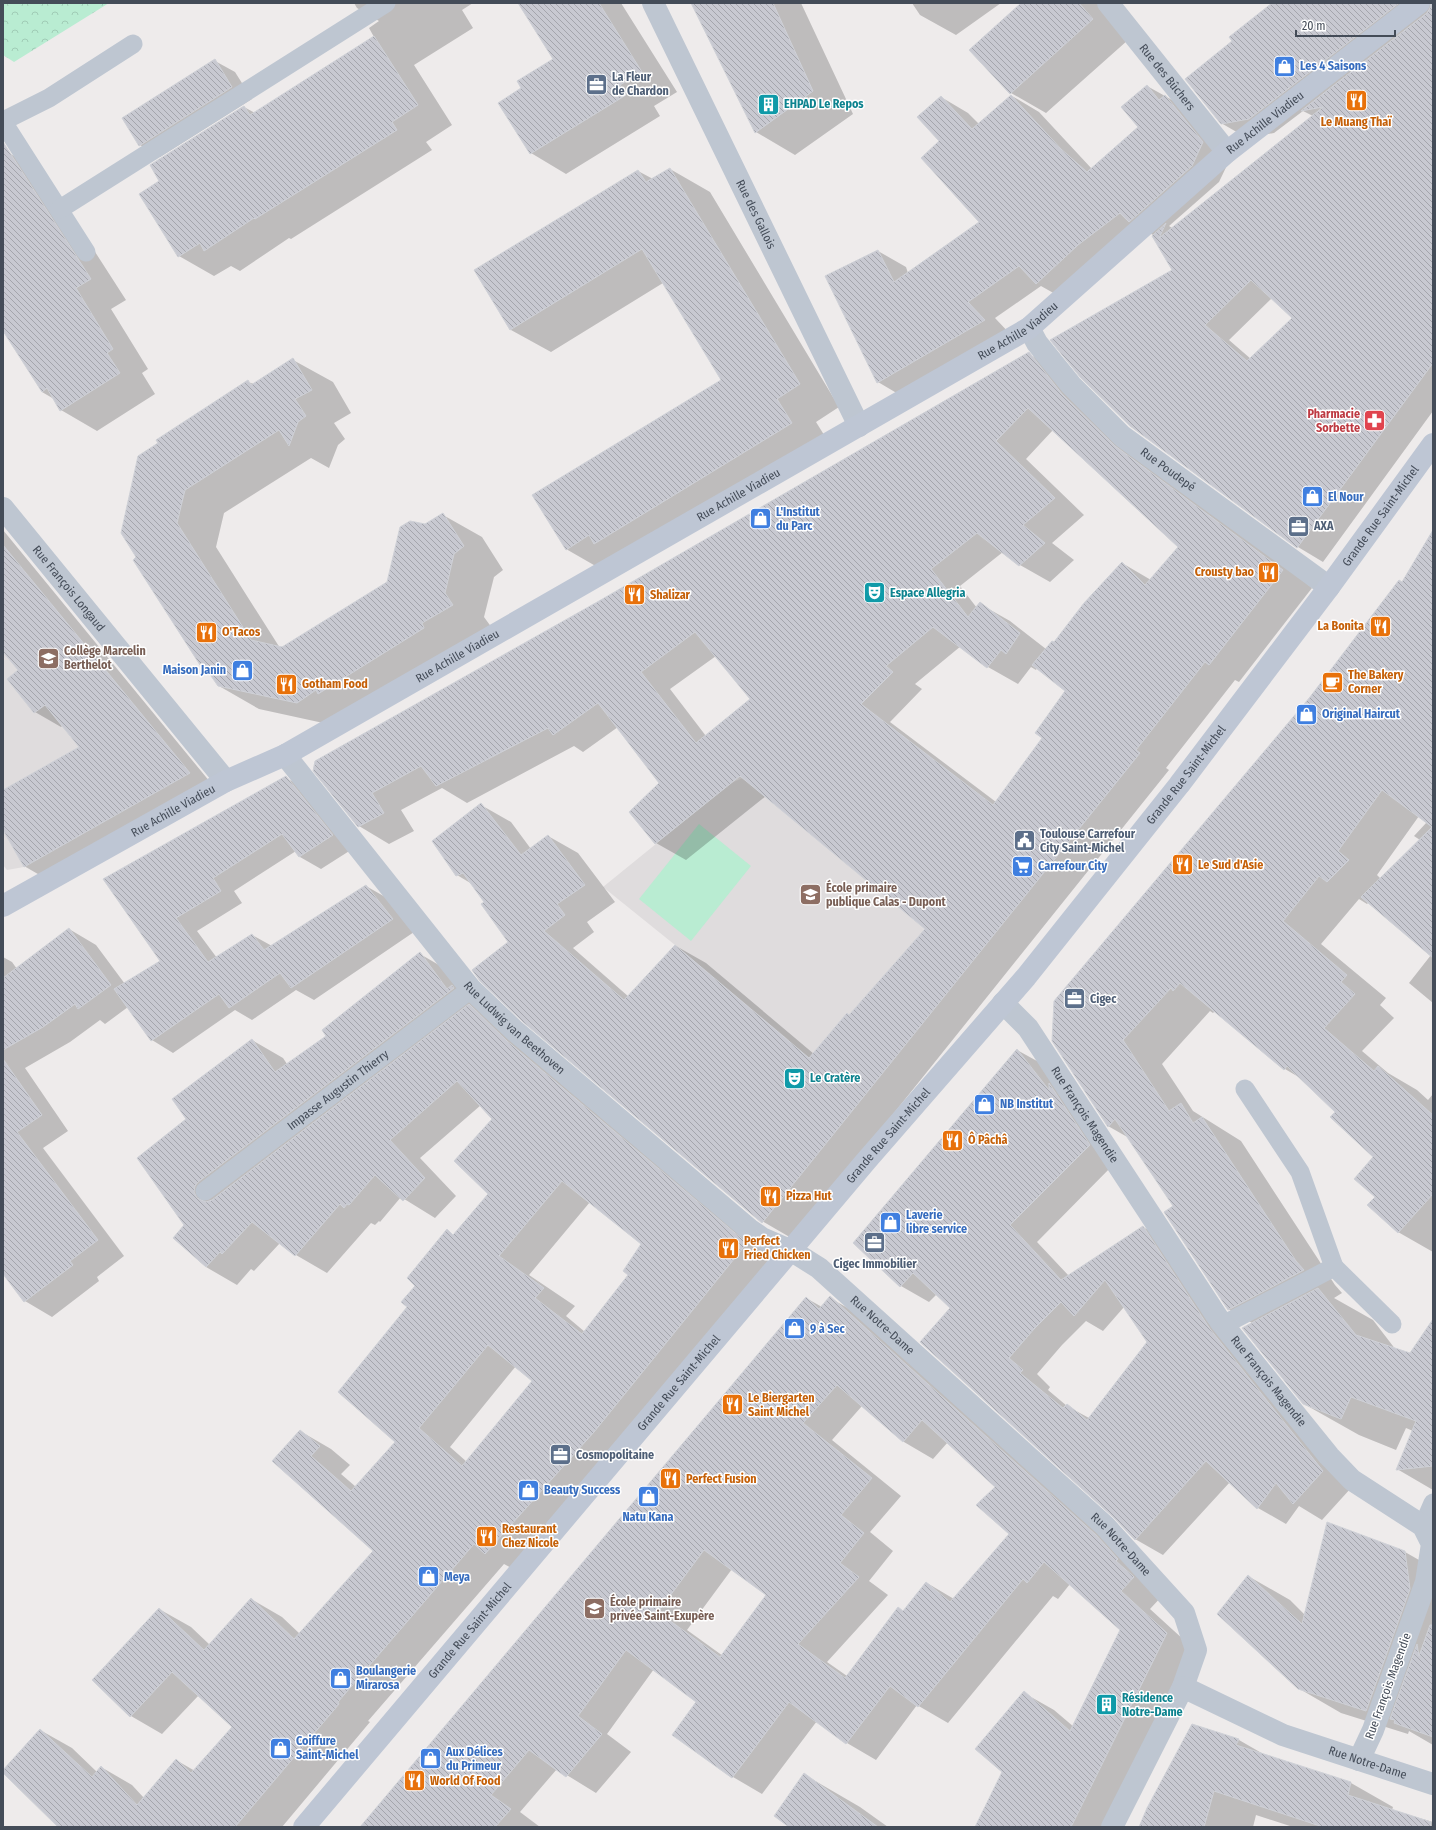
<svg xmlns="http://www.w3.org/2000/svg" width="1436" height="1830" font-family="'Fira Sans Condensed',sans-serif">
	<style>
		.education { fill: #dfdcdd }
		.park { fill: url(#park-crowns) }
		.garden { fill: #b9ecd2 }
		.shadow { fill: #0003; fill-rule: evenodd }
		.building { fill: url(#building-back-hatch); stroke: #cfd1d7; fill-rule: evenodd }
		.lines { fill: none; stroke-linecap: round; stroke-linejoin: round }
		.lane { stroke: #bec6d1; stroke-width: 19 }
		.street { stroke: #bec6d1; stroke-width: 22 }
		.secondary { stroke: #bec6d4; stroke-width: 22 }
		.labels { text-anchor: middle; stroke-width: 3; stroke-linejoin: round; paint-order: stroke }
		.shop-label { font-size: 12px; font-weight: bold; fill: #366cbe; stroke: #fff; text-anchor: start }
		.service-label { font-size: 12px; font-weight: bold; fill: #4e5e75; stroke: #fff; text-anchor: start }
		.street-label { font-size: 12px; fill: #444c58; stroke: #fff }
		.culture-label { font-size: 12px; font-weight: bold; fill: #0d838f; stroke: #fff; text-anchor: start }
		.food-label { font-size: 12px; font-weight: bold; fill: #c56008; stroke: #fff; text-anchor: start }
		.health-label { font-size: 12px; font-weight: bold; fill: #be3a42; stroke: #fff; text-anchor: end }
		.education-label { font-size: 12px; font-weight: bold; fill: #785e54; stroke: #fff; text-anchor: start }
	</style>
	<defs>
		<pattern id="park-crowns" width="20" height="18" patternUnits="userSpaceOnUse"><rect width="20" height="18" fill="#b9ecd2"/><path d="M2 6a3 3 0 1 1 6 0M12 15a3 3 0 1 1 6 0" fill="none" stroke="#a0ccb6"/></pattern>
		<pattern id="building-back-hatch" width="6" height="6" patternUnits="userSpaceOnUse"><rect width="6" height="6" fill="#c8c9d1"/><path d="M-1 5l2 2M0 0l6 6M5-1l2 2" fill="none" stroke="#a4a5ac"/></pattern>
	</defs>
	<rect width="100%" height="100%" fill="#eeebeb"/>
	<path class="education" d="M3 545 188 771 185 776 24 867 7 870 3 865Z
		M743 778 987 877 1019 903 947 993 901 956 849 1015 847 1013 810 1061 789 1042V1040L675 945 603 887 731 783Z"/>
	<path class="park" d="M3 3H109L14 62 3 55Z"/>
	<path class="garden" d="M699 824 751 866 691 941 639 899Z"/>
	<path class="shadow" d="M354 3H473L462 10 473 28 414 65 452 125 426 142 432 150 291 239 289 238 240 271 231 266 214 276 179 256 161 182 244 107 255 113 374 37 369 28 379 21 357 8Z
		M519 3H621L677 92 654 106 660 116 566 174 531 153 499 103 523 88 554 59Z
		M692 3H801L853 114 795 155 756 132Z
		M912 3H1001L956 35 920 15Z
		M1022 3H1114L1128 40 1046 113 1011 93Z
		M1274 3H1433V411L1323 562 1298 547 1131 426 1173 270 1153 235 1145 230 1064 299 1041 286 995 318 1012 336 905 398 878 382V251L906 267 908 273 981 223 940 141 941 97 968 113 979 124 1012 96 1039 112 1092 169 1139 127 1147 86 1165 96 1193 112 1230 159 1219 182 1169 226 1172 228 1313 116 1303 111 1274 133 1247 138 1221 123 1233 41ZM1272 298 1293 318 1251 359 1229 340Z
		M215 61 235 72 252 99 160 157 140 145Z
		M3 146 7 152 31 166 52 185 126 300 111 309 148 369 142 373 155 394 97 431 61 410 54 399 42 392 3 329Z
		M670 169 710 192 839 407 816 422 831 446 606 572 566 549 723 381 663 283 551 352 511 330 475 270 638 171 653 179Z
		M1029 354 1059 371 1312 588 1239 682 1235 680 1166 768 1169 770 793 1239 757 1218 509 942 485 902 472 884 457 875 481 805 511 822 531 849 548 836 578 853 615 902 587 922 594 932 573 948 629 997 676 946 706 963 814 1054 847 1014 850 1015 926 929 766 796 686 860 656 843 661 783 618 727 583 752 574 746 467 803 442 788 401 810 414 831 389 844 359 826 314 770 599 602ZM1053 430 1180 547 1151 580 1122 563 1054 643 1046 649 1010 621 980 604 977 608 960 586 1003 552 1020 565 1050 582 1074 560 1052 543 1084 515 1026 459ZM961 646 988 667 1018 684 1031 667 1036 670 1037 668 1066 691 1044 738 996 802 890 722 922 689 915 684ZM716 656 751 699 706 736 670 689Z
		M293 360 333 382 351 413 334 423 345 439 338 445 329 468 311 458 224 513 216 547 280 648 282 649 388 583 425 525 443 515 482 537 503 570 494 577 484 617 492 628 337 726 259 709 219 686 207 668 200 664 137 557 248 382 254 384Z
		M3 530 215 788 50 881 24 866 3 828V791L81 747 63 725 61 727 35 712 19 670 3 650Z
		M1433 533V1003L1409 983 1431 955 1369 902 1367 904 1359 899 1321 944 1386 998 1380 1005 1394 1018 1362 1051 1388 1073 1417 1090 1428 1100 1433 1094V1252L1398 1232 1376 1197 1375 1156 1336 1112 1302 1079 1285 1069 1215 1011 1213 1013 1210 1011 1162 1064 1193 1111 1241 1141 1335 1285 1342 1293 1334 1298 1373 1320 1396 1350 1410 1355 1433 1321V1490L1397 1469 1413 1431 1406 1428 1396 1450 1359 1435 1304 1404 1252 1323 1228 1309 1174 1206 1129 1138 1108 1126 1053 1041 1310 698 1402 583ZM1419 816 1427 822 1414 836 1420 840 1381 879 1377 875Z
		M286 778 308 790 354 848 321 869 300 857 296 851 234 891 242 903 197 931 217 958 252 935 272 946 366 886 387 898 414 932 314 1000 296 990 252 1020 235 1010 173 1053 152 1040 128 1007 105 1024 100 1020 70 1042 25 1068 68 1131 43 1148 124 1256 97 1277 99 1281 52 1317 25 1301 3 1273V957L12 962 17 969 69 929 96 945 125 984 161 961 104 880Z
		M420 954 451 972 538 1060 777 1261 517 1571 504 1564 368 1721 370 1722 282 1827H60L3 1772 40 1730 72 1748 97 1772 101 1767 132 1785 144 1798 176 1760 195 1771 234 1727 199 1695 162 1734 131 1716 93 1680 159 1609 191 1627 210 1645 251 1599 282 1617 300 1634 374 1551 274 1461 300 1431 331 1449 350 1465 341 1474 356 1487 396 1441 408 1307 417 1286 447 1231 454 1235 490 1194 493 1119 481 1105 420 1158 456 1196 435 1218 401 1197 380 1222 379 1221 375 1225 371 1223 327 1273 296 1255 280 1243 254 1271 251 1269 237 1285 206 1267 174 1238 186 1225 188 1119 252 1040 283 1058 287 1064 327 1036ZM590 1202 643 1244 630 1275 585 1332 566 1316 575 1306 529 1275ZM516 1366 533 1380 467 1462 450 1447Z
		M1017 1050 1046 1066 1117 1161 1037 1242 1069 1276 1143 1227 1171 1243 1351 1488 1322 1520 1299 1506 1286 1524 1258 1508 1230 1482 1163 1555 1135 1539 951 1308 937 1294 929 1302 901 1286 854 1243ZM1124 1307 1148 1342 1089 1418 1067 1406 1048 1390 1050 1387 1037 1374 1062 1345 1086 1321 1103 1331Z
		M806 1298 822 1307 830 1298 860 1315 1126 1553 1163 1595 1150 1609 1196 1651 1109 1827H976L1003 1772 1024 1693 1054 1710 1074 1727 1122 1629 1070 1584 1058 1599 1053 1596 948 1723 917 1705 876 1760 847 1743 817 1721 762 1794 733 1777 697 1702 654 1669 607 1734 631 1752 596 1793 557 1769 520 1812 540 1827H362ZM862 1406 904 1442 933 1459 948 1442 996 1487 1011 1534 954 1599 927 1583 904 1612 898 1608 847 1676 827 1662 888 1595 869 1581 893 1551 870 1532 901 1496 832 1440ZM732 1569 768 1595 723 1656 687 1630Z
		M1405 1552 1433 1568V1745L1409 1731 1408 1734 1341 1713 1298 1688 1248 1576 1290 1600 1305 1615Z
		M1192 1725 1239 1740 1265 1755 1351 1783 1393 1807 1392 1810 1433 1822V1827H1293L1256 1815 1253 1827H1140Z
		M805 1775 860 1807 888 1827H791Z"/>
	<path class="building" d="M518 3H599L642 72 620 85 626 95 530 154 498 103 521 88 517 81 553 59Z
		M691 3H773L813 91 755 133Z
		M1021 3H1079L1093 19 1010 94 969 50Z
		M1272 3H1399L1249 119 1221 124 1185 79 1232 41 1229 37Z
		M1431 3H1433V363L1297 548 1130 426 1080 377 1050 340 1172 270 1152 236 1166 223 1159 238 1323 107 1301 111 1427 13 1430 8ZM1251 280 1292 318 1247 361 1205 325Z
		M374 36 418 105 392 122 397 130 255 219 254 218 204 251 200 243 178 257 139 194 159 181 150 165 244 106 250 115Z
		M215 59 232 87 139 146 122 118Z
		M1147 85 1159 100 1165 95 1203 142 1192 166 1129 222 1120 213 1078 245 1036 284 1019 266 968 302 985 320 877 383 825 276 878 250 894 282 979 222 921 158 939 141 917 117 941 96 972 129 1011 95 1061 149 1087 172 1138 127 1121 107Z
		M3 142 91 279 76 288 113 349 107 353 120 373 60 411 47 388 42 392 3 331Z
		M670 168 800 384 777 399 792 423 594 544 589 535 566 550 532 495 721 380 642 249 510 330 474 270 638 170 646 182Z
		M1029 352 1062 394 1115 446 1283 570 1209 665 1205 662 1136 750 1140 753 762 1223 523 1022 480 981 472 970 508 942 481 904 484 902 463 873 456 876 432 841 481 803 521 855 548 835 585 885 557 904 565 915 544 931 624 1000 675 945 809 1058 847 1013 849 1015 925 929 740 776 655 844 629 812 659 783 598 703 553 735 548 728 436 786 421 766 372 793 384 813 358 827 313 771 315 761 599 601ZM1028 408 1178 547 1145 585 1122 562 1084 603 1054 642 1052 641 1032 665 1065 691 1035 733 1042 738 993 805 861 704 893 672 886 666 933 627 987 668 1001 650 1006 654 1020 633 980 602 968 617 931 569 977 533 1019 566 1045 543 1023 525 1055 498 996 441ZM695 632 750 699 696 743 641 672Z
		M293 358 312 390 295 399 306 416 298 422 289 446 279 430 185 490 177 523 251 640 282 647 387 582 400 527 410 521 425 524 443 513 464 546 454 554 445 593 453 605 422 623 424 628 318 694 316 690 297 703 218 686 202 663 200 665 133 560 136 557 121 533 138 456 158 443 156 440 248 380 251 385Z
		M1433 530V958L1361 897 1432 827 1382 790 1338 851 1349 860 1327 882 1319 876 1283 921 1347 975 1341 982 1355 994 1324 1028 1374 1071 1378 1066 1433 1115V1194L1398 1233 1367 1205 1375 1197 1354 1179 1373 1157 1330 1117 1335 1112 1287 1066 1284 1070 1180 983 1173 991 1171 988 1123 1040 1169 1111 1181 1103 1193 1123 1202 1117 1296 1261 1304 1270 1228 1310 1164 1212 1173 1206 1115 1119 1108 1127 1052 1041 1054 1001 1310 697 1399 580 1402 582Z
		M3 545 190 773 24 867 3 830V790L79 747 45 705 34 713 7 679 18 670 3 652Z
		M286 776 333 835 299 857 282 834 213 878 221 891 176 918 208 962 252 934 264 950 366 885 393 919 291 988 280 973 229 1008 219 994 151 1041 114 989 160 961 103 879Z
		M69 928 111 985 78 1009 75 1004 43 1027 3 1050V978Z
		M420 952 447 989 452 985 454 988 198 1182 195 1186 194 1192 197 1198 206 1202 212 1200 469 1004 507 1041 747 1243 594 1432 485 1554 474 1544 338 1702 339 1704 235 1827H58L3 1773V1770L40 1729 92 1777 101 1766 137 1805 176 1759 191 1773 232 1727 172 1672 130 1717 92 1680 159 1608 204 1650 251 1598 294 1639 373 1551 272 1461 300 1430 320 1446 311 1456 351 1491 395 1442 338 1392 407 1307 401 1302 415 1286 407 1278 447 1229 453 1235 488 1194 454 1161 492 1119 457 1081 390 1140 425 1178 403 1201 375 1175 349 1205 347 1204 344 1208 340 1204 295 1256 252 1222 222 1254 220 1252 206 1267 173 1238 184 1225 137 1158 186 1119 172 1099 252 1039 275 1072 326 1036 322 1030ZM562 1181 641 1244 623 1271 628 1275 582 1334 535 1298 544 1288 499 1256ZM488 1345 532 1381 462 1466 419 1428Z
		M1017 1049 1049 1090V1083L1090 1145 1010 1225 1061 1280 1143 1226 1210 1329 1323 1471 1293 1504 1276 1483 1257 1509 1206 1461 1135 1540 1113 1517 920 1342 950 1308 913 1273 900 1287 853 1243ZM1105 1280 1147 1342 1087 1420 1067 1404 1063 1408 1020 1373 1023 1370 1009 1358 1034 1329 1061 1302 1074 1316Z
		M3 1059 42 1115 17 1132 98 1240 70 1261 73 1265 24 1302 3 1274Z
		M1318 1288 1356 1335 1410 1353 1433 1319V1466L1396 1470 1416 1421 1351 1397 1341 1419 1303 1404 1242 1328Z
		M830 1296 1096 1535 1118 1559 1116 1561 1134 1577 1121 1591 1167 1633 1071 1827H975L1002 1772 975 1749 1024 1691 1070 1731 1120 1630 1044 1562 1027 1583 1023 1579 918 1707 890 1686 846 1744 789 1702 732 1778 672 1735 696 1702 626 1650 578 1716 602 1734 566 1777 529 1750 491 1795 511 1809 495 1827H360L806 1297 819 1309ZM837 1385 903 1442 922 1420 995 1487 976 1505 1009 1534 950 1602 926 1582 903 1611 898 1607 845 1678 798 1644 859 1577 840 1563 864 1533 841 1515 872 1478 803 1423ZM704 1550 766 1595 720 1657 658 1612Z
		M1327 1522 1405 1551 1410 1589 1366 1711 1298 1689 1217 1614 1248 1575 1302 1624Z
		M1430 1625H1433V1737L1394 1723 1395 1720 1390 1719 1417 1644 1419 1656Z
		M1192 1724 1239 1739 1236 1745 1351 1782 1348 1795 1431 1822 1430 1827H1323L1214 1791 1204 1827H1139L1147 1808Z
		M804 1773 878 1827H789L774 1816Z"/>
	<g class="lines">
		<g class="lane">
			<path d="M3 121 49 98 133 44"/>
			<path d="M3 122 86 252"/>
			<path d="M60 209 386 3"/>
			<path id="s1" d="M205 1191 471 989"/>
			<path d="M1334 1267 1392 1324"/>
			<path d="M1223 1325 1334 1267 1300 1172 1245 1089"/>
			<path d="M1423 1526 1433 1503"/>
		</g>
		<g class="street">
			<path id="s2" d="M653 3 859 426"/>
			<path id="s3" d="M1108 3 1227 152"/>
			<path id="s4" d="M1029 328 1037 343 1071 385 1122 436 1329 587"/>
			<path id="s5" d="M3 508 226 781"/>
			<path id="s6" d="M285 755 471 989 515 1031 749 1229 762 1238 792 1251 819 1268 1105 1526 1184 1613 1196 1650 1183 1687 1112 1827"/>
			<path id="s7" d="M1003 1003 1028 1028 1220 1321 1329 1456 1352 1480 1423 1526 1432 1544 1426 1582 1373 1730 1359 1760"/>
			<path id="s8" d="M1183 1687 1283 1735 1433 1784"/>
		</g>
		<g class="secondary">
			<path id="s9" d="M3 906 226 781 285 755 1029 328 1227 152 1419 3"/>
			<path id="s10" d="M304 1827 866 1161 1026 977 1179 785 1329 587 1433 444"/>
		</g>
	</g>
	<defs>
		<symbol id="shop-square" viewBox="-11 -11 22 22"><rect x="-9" y="-9" width="18" height="18" rx="4" fill="#3f7fe0" stroke="#fff"/><path d="M-5-2.5h2.3a2.7 3.5 0 0 1 5.4 0H5L5.5 6h-11ZM-1.5-2.5h3a1.5 2.3 0 0 0-3 0Z" fill="#fff"/></symbol>
		<symbol id="office-square" viewBox="-11 -11 22 22"><rect x="-9" y="-9" width="18" height="18" rx="4" fill="#5c6f8a" stroke="#fff"/><path d="M-6-3h4V-5.5h4V-3h4V5H-6ZM-1-4.5V-3h2v-1.5ZM-6 0V1H6V0Z" fill="#fff"/></symbol>
		<symbol id="restaurant-square" viewBox="-11 -11 22 22"><rect x="-9" y="-9" width="18" height="18" rx="4" fill="#e8710a" stroke="#fff"/><path d="M-5-6h1v4h1v-4h1v4h1v-4h1v5L-1.5 .5V6h-2V.5L-5-1ZM5-6V6H3V1.5H1.5Q1.5-4 5-6Z" fill="#fff"/></symbol>
		<symbol id="building-square" viewBox="-11 -11 22 22"><rect x="-9" y="-9" width="18" height="18" rx="4" fill="#0f9aa8" stroke="#fff"/><path d="M-4-6H4V6H1V3H-1V6H-4ZM-2.5-4.3h1.7v1.8h-1.7ZM.8-4.3h1.7v1.8H.8ZM-2.5-1h1.7V.8h-1.7ZM.8-1h1.7V.8H.8Z" fill="#fff"/></symbol>
		<symbol id="pharmacy-square" viewBox="-11 -11 22 22"><rect x="-9" y="-9" width="18" height="18" rx="4" fill="#e0444e" stroke="#fff"/><path d="M-2-6h4v4h4v4h-4v4h-4v-4h-4v-4h4Z" fill="#fff"/></symbol>
		<symbol id="theatre-square" viewBox="-11 -11 22 22"><rect x="-9" y="-9" width="18" height="18" rx="4" fill="#0f9aa8" stroke="#fff"/><path d="M-5-5.5Q0-4 5-5.5V0Q5 5 0 6Q-5 5-5 0ZM-3.3-2.5H-1v1.5H-3.3ZM1-2.5H3.3v1.5H1ZM-2.8 1Q0 5.5 2.8 1Z" fill="#fff"/></symbol>
		<symbol id="school-square" viewBox="-11 -11 22 22"><rect x="-9" y="-9" width="18" height="18" rx="4" fill="#8d6e63" stroke="#fff"/><path d="M0-5L7-2L0 1L-7-2ZM-4 1L0 2.5L4 1V4Q0 6-4 4Z" fill="#fff"/></symbol>
		<symbol id="cafe-square" viewBox="-11 -11 22 22"><rect x="-9" y="-9" width="18" height="18" rx="4" fill="#e8710a" stroke="#fff"/><path d="M-5.5-4.5H6V0H3Q3 3.5 0 3.5H-2.5Q-5.5 3.5-5.5 0ZM3-3.2v2h1.7v-2ZM-6 4.5H4V6H-6Z" fill="#fff"/></symbol>
		<symbol id="civic-square" viewBox="-11 -11 22 22"><rect x="-9" y="-9" width="18" height="18" rx="4" fill="#5c6f8a" stroke="#fff"/><path d="M-.6-6.5H3V-4.5H.6V-3L4-1V1h2V6H-6V1h2V-1L-.6-3ZM-1.2 2.5V6h2.4V2.5Z" fill="#fff"/></symbol>
		<symbol id="supermarket-square" viewBox="-11 -11 22 22"><rect x="-9" y="-9" width="18" height="18" rx="4" fill="#3f7fe0" stroke="#fff"/><path d="M-6-5.5h2.5l.6 2H6L4.5 2H-2.5L-4.4-4H-6ZM-1.5 3.2a1.3 1.3 0 1 0 .1 0ZM3 3.2a1.3 1.3 0 1 0 .1 0Z" fill="#fff"/></symbol>
	</defs>
	<g fill-rule="evenodd">
		<use href="#shop-square" x="1272" y="54" width="25" height="25"/>
		<use href="#office-square" x="584" y="72" width="25" height="25"/>
		<use href="#restaurant-square" x="1344" y="88" width="25" height="25"/>
		<use href="#building-square" x="756" y="92" width="25" height="25"/>
		<use href="#pharmacy-square" x="1362" y="408" width="25" height="25"/>
		<use href="#shop-square" x="1300" y="484" width="25" height="25"/>
		<use href="#shop-square" x="748" y="506" width="25" height="25"/>
		<use href="#office-square" x="1286" y="514" width="25" height="25"/>
		<use href="#restaurant-square" x="1256" y="560" width="25" height="25"/>
		<use href="#theatre-square" x="862" y="580" width="25" height="25"/>
		<use href="#restaurant-square" x="622" y="582" width="25" height="25"/>
		<use href="#restaurant-square" x="1368" y="614" width="25" height="25"/>
		<use href="#restaurant-square" x="194" y="620" width="25" height="25"/>
		<use href="#school-square" x="36" y="646" width="25" height="25"/>
		<use href="#shop-square" x="230" y="658" width="25" height="25"/>
		<use href="#cafe-square" x="1320" y="670" width="25" height="25"/>
		<use href="#restaurant-square" x="274" y="672" width="25" height="25"/>
		<use href="#shop-square" x="1294" y="702" width="25" height="25"/>
		<use href="#civic-square" x="1012" y="828" width="25" height="25"/>
		<use href="#restaurant-square" x="1170" y="852" width="25" height="25"/>
		<use href="#supermarket-square" x="1010" y="854" width="25" height="25"/>
		<use href="#school-square" x="798" y="882" width="25" height="25"/>
		<use href="#office-square" x="1062" y="986" width="25" height="25"/>
		<use href="#theatre-square" x="782" y="1066" width="25" height="25"/>
		<use href="#shop-square" x="972" y="1092" width="25" height="25"/>
		<use href="#restaurant-square" x="940" y="1128" width="25" height="25"/>
		<use href="#restaurant-square" x="758" y="1184" width="25" height="25"/>
		<use href="#shop-square" x="878" y="1210" width="25" height="25"/>
		<use href="#office-square" x="862" y="1230" width="25" height="25"/>
		<use href="#restaurant-square" x="716" y="1236" width="25" height="25"/>
		<use href="#shop-square" x="782" y="1316" width="25" height="25"/>
		<use href="#restaurant-square" x="720" y="1392" width="25" height="25"/>
		<use href="#office-square" x="548" y="1442" width="25" height="25"/>
		<use href="#restaurant-square" x="658" y="1466" width="25" height="25"/>
		<use href="#shop-square" x="516" y="1478" width="25" height="25"/>
		<use href="#shop-square" x="636" y="1484" width="25" height="25"/>
		<use href="#restaurant-square" x="474" y="1524" width="25" height="25"/>
		<use href="#shop-square" x="416" y="1564" width="25" height="25"/>
		<use href="#school-square" x="582" y="1596" width="25" height="25"/>
		<use href="#shop-square" x="328" y="1666" width="25" height="25"/>
		<use href="#building-square" x="1094" y="1692" width="25" height="25"/>
		<use href="#shop-square" x="268" y="1736" width="25" height="25"/>
		<use href="#shop-square" x="418" y="1746" width="25" height="25"/>
		<use href="#restaurant-square" x="402" y="1768" width="25" height="25"/>
	</g>
	<g class="labels">
		<g class="shop-label">
			<text x="1300" y="70">Les 4 Saisons</text>
			<text x="1328" y="501">El Nour</text>
			<text x="776" y="516">L'Institut<tspan x="776" dy="14">du Parc</tspan></text>
			<text x="226" y="674" text-anchor="end">Maison Janin</text>
			<text x="1322" y="718">Original Haircut</text>
			<text x="1038" y="870">Carrefour City</text>
			<text x="1000" y="1108">NB Institut</text>
			<text x="906" y="1219">Laverie<tspan x="906" dy="14">libre service</tspan></text>
			<text x="810" y="1333">9 à Sec</text>
			<text x="544" y="1494">Beauty Success</text>
			<text x="648" y="1521" text-anchor="middle">Natu Kana</text>
			<text x="444" y="1581">Meya</text>
			<text x="356" y="1675">Boulangerie<tspan x="356" dy="14">Mirarosa</tspan></text>
			<text x="296" y="1745">Coiffure<tspan x="296" dy="14">Saint-Michel</tspan></text>
			<text x="446" y="1756">Aux Délices<tspan x="446" dy="14">du Primeur</tspan></text>
		</g>
		<g class="service-label">
			<text x="612" y="81">La Fleur<tspan x="612" dy="14">de Chardon</tspan></text>
			<text x="1314" y="530">AXA</text>
			<text x="1040" y="838">Toulouse Carrefour<tspan x="1040" dy="14">City Saint-Michel</tspan></text>
			<text x="1090" y="1003">Cigec</text>
			<text x="875" y="1268" text-anchor="middle">Cigec Immobilier</text>
			<text x="576" y="1459">Cosmopolitaine</text>
		</g>
		<g class="street-label">
			<text dy="4" stroke="none"><textPath href="#s3" startOffset="95">Rue des Bûchers</textPath></text>
			<text dy="4" stroke="none"><textPath href="#s9" startOffset="1491">Rue Achille Viadieu</textPath></text>
			<text dy="4" stroke="none"><textPath href="#s2" startOffset="235">Rue des Gallois</textPath></text>
			<text dy="4" stroke="none"><textPath href="#s9" startOffset="1167">Rue Achille Viadieu</textPath></text>
			<text dy="4" stroke="none"><textPath href="#s4" startOffset="200">Rue Poudepé</textPath></text>
			<text dy="4" stroke="none"><textPath href="#s9" startOffset="843">Rue Achille Viadieu</textPath></text>
			<text dy="4" stroke="none"><textPath href="#s10" startOffset="1697">Grande Rue Saint-Michel</textPath></text>
			<text dy="4" stroke="none"><textPath href="#s5" startOffset="104">Rue François Longaud</textPath></text>
			<text dy="4" stroke="none"><textPath href="#s9" startOffset="519">Rue Achille Viadieu</textPath></text>
			<text dy="4" stroke="none"><textPath href="#s10" startOffset="1373">Grande Rue Saint-Michel</textPath></text>
			<text dy="4" stroke="none"><textPath href="#s9" startOffset="195">Rue Achille Viadieu</textPath></text>
			<text dy="4" stroke="none"><textPath href="#s6" startOffset="357">Rue Ludwig van Beethoven</textPath></text>
			<text dy="4" stroke="none"><textPath href="#s1" startOffset="167">Impasse Augustin Thierry</textPath></text>
			<text dy="4" stroke="none"><textPath href="#s7" startOffset="139">Rue François Magendie</textPath></text>
			<text dy="4" stroke="none"><textPath href="#s10" startOffset="905">Grande Rue Saint-Michel</textPath></text>
			<text dy="4" stroke="none"><textPath href="#s6" startOffset="832">Rue Notre-Dame</textPath></text>
			<text dy="4" stroke="none"><textPath href="#s7" startOffset="463">Rue François Magendie</textPath></text>
			<text dy="4" stroke="none"><textPath href="#s10" startOffset="581">Grande Rue Saint-Michel</textPath></text>
			<text dy="4" stroke="none"><textPath href="#s6" startOffset="1156">Rue Notre-Dame</textPath></text>
			<text dy="4" stroke="none"><textPath href="#s10" startOffset="257">Grande Rue Saint-Michel</textPath></text>
			<text transform="translate(1388 1686) rotate(-70)" y="4">Rue François Magendie</text>
			<text dy="4" stroke="none"><textPath href="#s8" startOffset="200">Rue Notre-Dame</textPath></text>
		</g>
		<g class="culture-label">
			<text x="784" y="108">EHPAD Le Repos</text>
			<text x="890" y="597">Espace Allegria</text>
			<text x="810" y="1082">Le Cratère</text>
			<text x="1122" y="1702">Résidence<tspan x="1122" dy="14">Notre-Dame</tspan></text>
		</g>
		<g class="food-label">
			<text x="1356" y="126" text-anchor="middle">Le Muang Thaï</text>
			<text x="1254" y="576" text-anchor="end">Crousty bao</text>
			<text x="650" y="599">Shalizar</text>
			<text x="1364" y="630" text-anchor="end">La Bonita</text>
			<text x="222" y="636">O'Tacos</text>
			<text x="1348" y="679">The Bakery<tspan x="1348" dy="14">Corner</tspan></text>
			<text x="302" y="688">Gotham Food</text>
			<text x="1198" y="869">Le Sud d'Asie</text>
			<text x="968" y="1144">Ô Pâchâ</text>
			<text x="786" y="1200">Pizza Hut</text>
			<text x="744" y="1245">Perfect<tspan x="744" dy="14">Fried Chicken</tspan></text>
			<text x="748" y="1402">Le Biergarten<tspan x="748" dy="14">Saint Michel</tspan></text>
			<text x="686" y="1483">Perfect Fusion</text>
			<text x="502" y="1533">Restaurant<tspan x="502" dy="14">Chez Nicole</tspan></text>
			<text x="430" y="1785">World Of Food</text>
		</g>
		<g class="health-label">
			<text x="1360" y="418">Pharmacie<tspan x="1360" dy="14">Sorbette</tspan></text>
		</g>
		<g class="education-label">
			<text x="64" y="655">Collège Marcelin<tspan x="64" dy="14">Berthelot</tspan></text>
			<text x="826" y="892">École primaire<tspan x="826" dy="14">publique Calas - Dupont</tspan></text>
			<text x="610" y="1606">École primaire<tspan x="610" dy="14">privée Saint-Exupère</tspan></text>
		</g>
	</g>
	<rect width="1436" height="1830" fill="none" stroke="#444c58" stroke-width="8"/>
	<path d="M1296 30v6h99v-6" fill="none" stroke="#444c58" stroke-width="2"/>
	<text x="1302" y="30" font-size="12" fill="#444c58" stroke="#ffffff" stroke-width="3" paint-order="stroke">20 m</text>
</svg>
